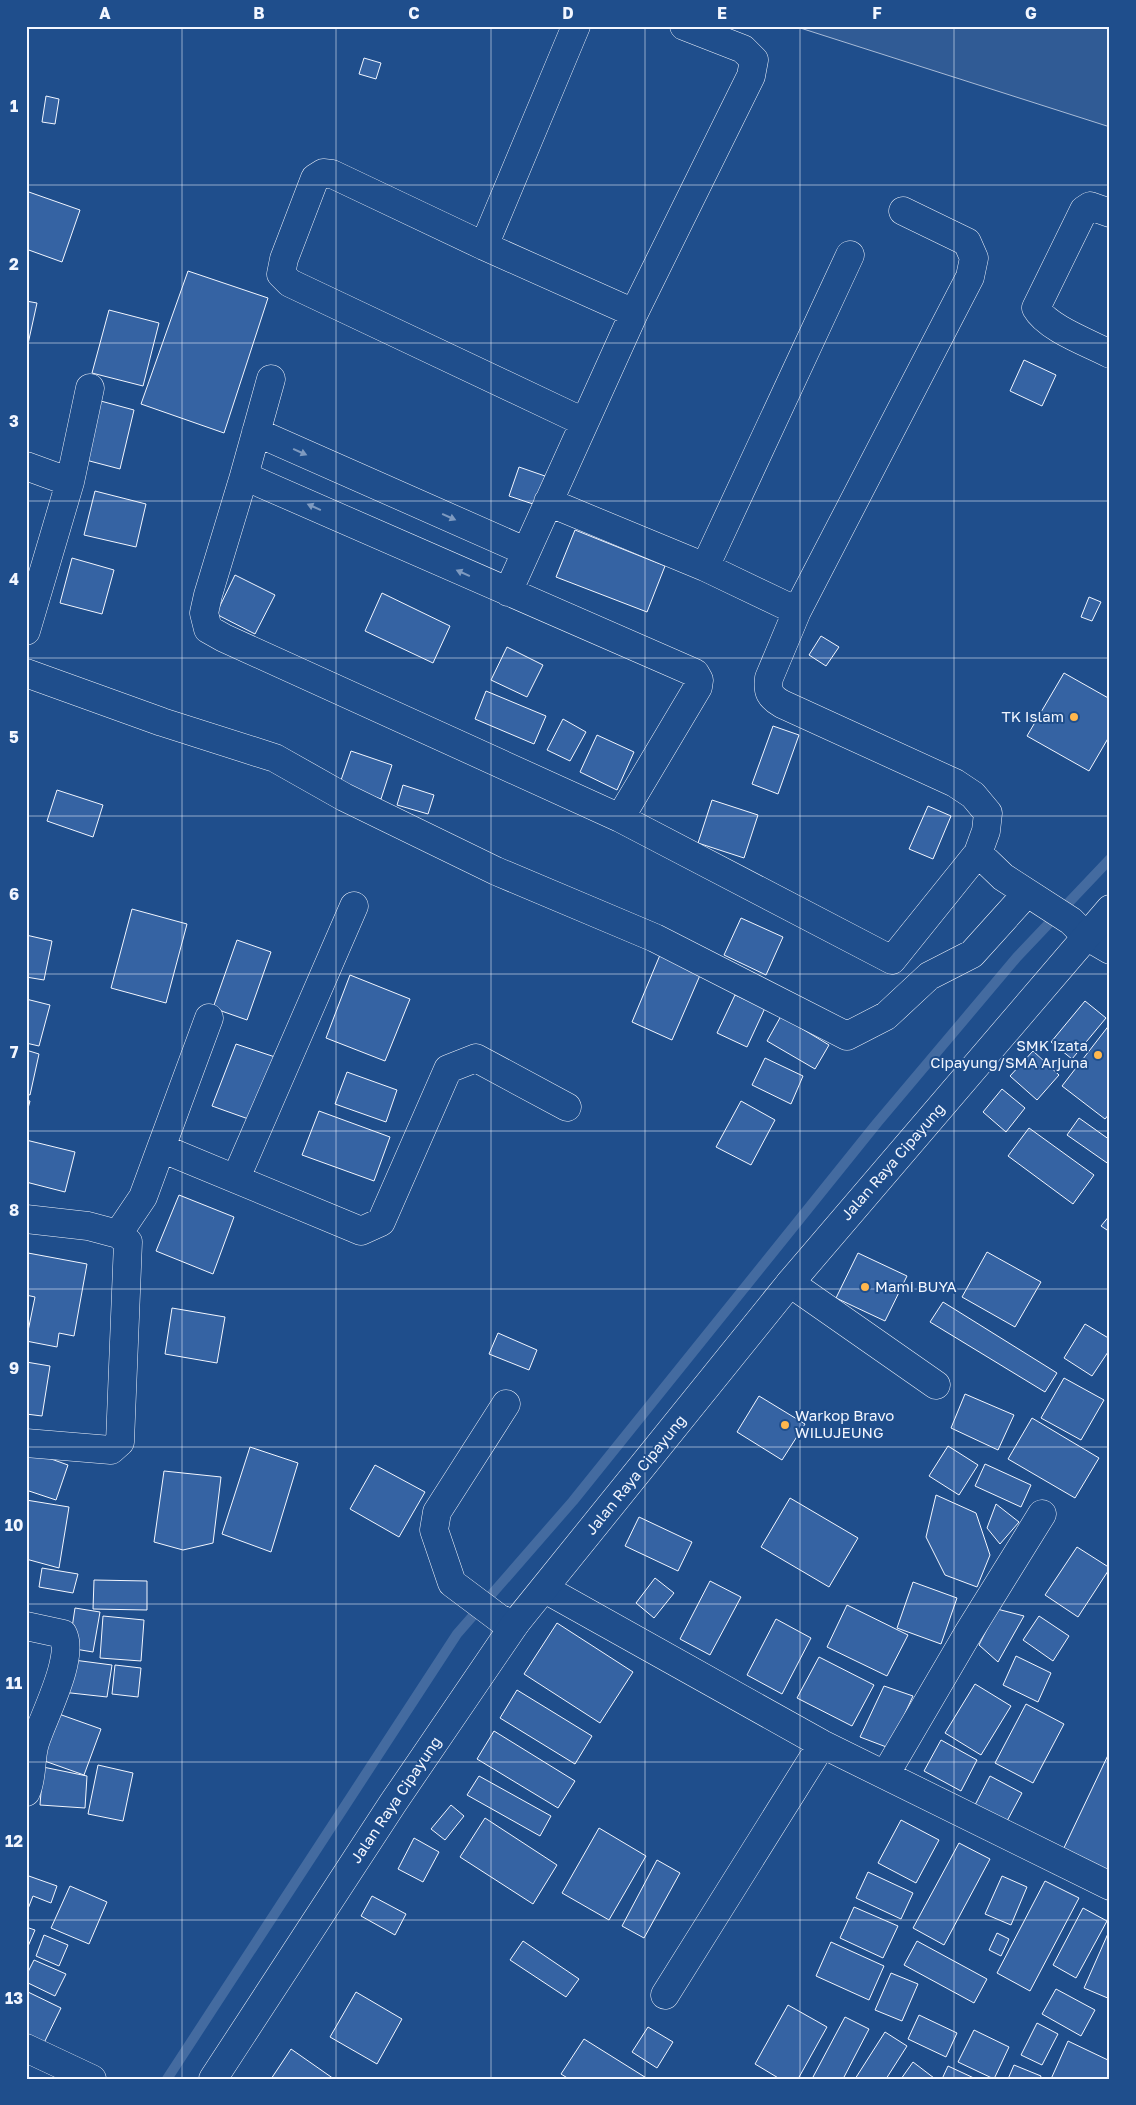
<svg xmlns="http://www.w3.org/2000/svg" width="1136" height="2105" font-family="'Golos Text',sans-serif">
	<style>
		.green { fill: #305b95; stroke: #a8bbd7 }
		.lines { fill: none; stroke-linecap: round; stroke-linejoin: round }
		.stream { stroke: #446ba0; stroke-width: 10 }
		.building { fill: #3563a3; stroke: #f2f6ff }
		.minor-casing { stroke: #f2f6ff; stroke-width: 29 }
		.major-casing { stroke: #f2f6ff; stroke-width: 29 }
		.minor { stroke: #1f4e8c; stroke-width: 28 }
		.major { stroke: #1f4e8c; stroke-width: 28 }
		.oneway { fill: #7e9ac0 }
		.grid { fill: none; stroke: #f2f6ff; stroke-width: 1; stroke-opacity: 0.55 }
		.poi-dot { fill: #ffb74d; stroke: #1f4e8c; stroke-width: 2 }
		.labels { text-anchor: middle; stroke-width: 4; stroke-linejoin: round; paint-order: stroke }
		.poi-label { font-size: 15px; fill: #f2f6ff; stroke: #1f4e8c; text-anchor: end }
		.street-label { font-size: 15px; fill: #f2f6ff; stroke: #1f4e8c }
		.neatline { fill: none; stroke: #f2f6ff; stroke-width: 2 }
		.grid-label { font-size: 16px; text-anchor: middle; font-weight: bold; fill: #f2f6ff }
	</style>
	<rect width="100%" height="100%" fill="#1f4e8c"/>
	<path class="green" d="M794 26H1110V127Z"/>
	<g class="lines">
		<path class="stream" d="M167 2079 457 1634 573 1501 877 1123 1017 957 1110 859"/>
	</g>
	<path class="building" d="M364 58 381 63 376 79 359 74Z
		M46 96 59 99 55 124 42 122Z
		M26 191 80 210 62 262 26 249Z
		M188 271 268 298 224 433 141 404Z
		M26 301 37 303 26 353Z
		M109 310 159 323 143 386 92 373Z
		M1024 360 1056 375 1042 406 1010 391Z
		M97 400 134 410 120 469 82 459Z
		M519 467 545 476 536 505 509 496Z
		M95 491 146 504 136 547 84 535Z
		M575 530 665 566 647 612 556 577Z
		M72 558 114 570 102 614 60 603Z
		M235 575 275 595 255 634 216 614Z
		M382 593 450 626 433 663 365 631Z
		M1089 597 1101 602 1092 621 1081 617Z
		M821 636 839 647 826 666 809 655Z
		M507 647 543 665 527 697 491 680Z
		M1064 673 1110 699V735L1089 771 1027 736Z
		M486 691 546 716 534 744 475 719Z
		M563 719 586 732 570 761 547 750Z
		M773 726 799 735 778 794 752 784Z
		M597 735 634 752 617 790 580 772Z
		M351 751 392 765 381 799 339 786Z
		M403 785 434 795 428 814 397 805Z
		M57 790 103 805 93 837 47 821Z
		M712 800 758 815 744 858 698 843Z
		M928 806 951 816 933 859 909 849Z
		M132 909 187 924 166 1003 111 988Z
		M741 918 783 937 766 975 724 955Z
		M26 935 52 941 44 980 26 977Z
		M237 940 271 952 247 1020 213 1008Z
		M660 955 701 973 672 1040 632 1022Z
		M350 975 410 999 385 1061 326 1038Z
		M735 995 765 1008 747 1047 717 1033Z
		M26 999 50 1005 39 1046 26 1043Z
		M1085 1001 1106 1018 1072 1059 1051 1042Z
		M781 1016 829 1045 815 1069 767 1041Z
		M1110 1024V1113L1105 1119 1062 1086Z
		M236 1044 278 1058 254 1121 212 1106Z
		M26 1050 39 1054 30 1095 26 1094Z
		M1033 1051 1059 1075 1037 1100 1010 1076Z
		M765 1058 803 1076 791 1104 752 1085Z
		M347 1072 397 1090 386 1122 335 1104Z
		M1002 1089 1025 1108 1006 1132 983 1112Z
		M26 1100 30 1101 26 1116Z
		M741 1101 775 1120 751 1165 716 1147Z
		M319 1111 390 1137 374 1181 302 1155Z
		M1079 1118 1110 1140V1165L1067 1135Z
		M1029 1128 1094 1175 1073 1204 1008 1156Z
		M26 1140 75 1152 65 1192 26 1182Z
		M179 1195 234 1217 213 1274 156 1251Z
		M1110 1215V1232L1101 1226Z
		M987 1252 1041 1282 1015 1327 962 1297Z
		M28 1253 87 1264 74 1336 59 1333 57 1347 26 1341 35 1297 26 1295Z
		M858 1253 907 1276 885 1321 836 1298Z
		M943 1302 1057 1373 1045 1392 930 1322Z
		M172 1308 225 1317 217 1363 165 1354Z
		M1085 1324 1110 1339V1349L1092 1376 1064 1358Z
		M498 1333 537 1350 529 1370 489 1354Z
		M26 1362 50 1366 42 1416 26 1414Z
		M1064 1378 1104 1400 1081 1440 1041 1418Z
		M965 1394 1014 1415 998 1450 951 1428Z
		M759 1396 805 1424 782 1460 737 1432Z
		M1032 1418 1099 1458 1075 1498 1008 1459Z
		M948 1446 978 1465 959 1495 929 1476Z
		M250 1447 298 1463 271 1552 222 1534Z
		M26 1450 68 1465 56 1500 26 1490Z
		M985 1464 1031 1485 1021 1507 975 1486Z
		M375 1465 425 1492 399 1537 350 1509Z
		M164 1471 221 1477 213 1543 183 1550 154 1542Z
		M936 1495 976 1513 990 1555 977 1587 945 1575 926 1537Z
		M790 1498 858 1538 829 1587 761 1547Z
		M26 1500 69 1507 59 1568 26 1559Z
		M996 1504 1019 1522 1000 1544 987 1528Z
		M639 1517 692 1542 678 1571 625 1546Z
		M1077 1547 1110 1568 1078 1617 1045 1595Z
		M42 1568 78 1574 73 1593 39 1587Z
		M655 1578 674 1593 654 1618 636 1603Z
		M94 1580 147 1581V1610L93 1609Z
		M710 1581 741 1597 710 1655 680 1639Z
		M913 1582 957 1598 941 1644 897 1628Z
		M847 1605 908 1635 887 1676 827 1647Z
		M75 1608 100 1612 93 1652 69 1648Z
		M997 1609 1024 1616 998 1662 979 1645Z
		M103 1616 144 1620 141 1661 100 1658Z
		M1039 1616 1069 1636 1053 1661 1023 1640Z
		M776 1619 811 1638 782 1694 747 1675Z
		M557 1623 633 1672 600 1723 524 1674Z
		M1016 1656 1051 1673 1038 1702 1003 1685Z
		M819 1657 874 1685 852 1726 797 1698Z
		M66 1659 112 1665 107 1697 62 1692Z
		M115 1665 141 1668 138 1697 112 1694Z
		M975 1684 1011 1706 981 1755 945 1733Z
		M884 1686 913 1696 889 1748 860 1737Z
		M517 1690 592 1736 575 1764 500 1718Z
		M1026 1704 1064 1724 1033 1783 995 1763Z
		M56 1713 101 1729 84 1775 39 1759Z
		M494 1731 575 1781 558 1808 477 1759Z
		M941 1740 977 1760 961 1791 924 1771Z
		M1110 1751V1870L1108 1874 1062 1852Z
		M98 1765 133 1773 123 1821 88 1814Z
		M43 1767 87 1776 85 1808 40 1805Z
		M479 1776 551 1816 540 1836 467 1795Z
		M990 1776 1022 1793 1007 1821 975 1805Z
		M451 1805 464 1816 445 1840 431 1829Z
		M485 1818 557 1865 533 1904 460 1857Z
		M901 1820 939 1840 916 1883 878 1863Z
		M599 1828 646 1856 609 1920 562 1893Z
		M414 1838 439 1852 423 1882 398 1869Z
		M959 1843 990 1859 944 1945 913 1928Z
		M657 1860 680 1873 644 1938 622 1926Z
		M868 1872 913 1893 901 1919 856 1898Z
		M26 1875 57 1886 51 1903 33 1896 26 1914Z
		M1002 1876 1027 1887 1011 1925 985 1914Z
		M1045 1881 1079 1898 1030 1991 997 1973Z
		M70 1886 107 1902 89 1944 51 1928Z
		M372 1896 406 1914 395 1935 361 1916Z
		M854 1907 898 1926 883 1958 840 1938Z
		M1083 1908 1107 1921 1076 1978 1053 1965Z
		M26 1927 35 1930 26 1951Z
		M1110 1929V1999L1084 1988Z
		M997 1933 1009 1939 1001 1956 989 1950Z
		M44 1935 68 1945 59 1966 36 1956Z
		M523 1941 579 1979 566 1997 510 1960Z
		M917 1941 987 1979 974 2003 904 1965Z
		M831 1942 884 1966 869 2000 816 1976Z
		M34 1960 66 1974 55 1996 26 1982V1976Z
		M891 1973 918 1984 902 2021 875 2010Z
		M1056 1989 1095 2010 1081 2036 1042 2014Z
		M28 1992 61 2008 44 2043 26 2034V1996Z
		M356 1992 402 2019 377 2064 330 2037Z
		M788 2005 827 2027 798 2079H780L755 2064Z
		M919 2015 957 2033 946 2057 908 2039Z
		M845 2017 869 2029 843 2079H818L813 2077Z
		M1037 2023 1058 2034 1042 2065 1021 2055Z
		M648 2027 673 2042 657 2068 632 2052Z
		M974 2030 1009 2047 994 2079 958 2062Z
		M885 2032 907 2046 886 2079H855Z
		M584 2039 648 2079H569L561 2074Z
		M1068 2041 1110 2061V2079H1051Z
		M291 2049 334 2079H271Z
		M913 2062 934 2078 933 2079H901Z
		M1014 2065 1041 2076 1040 2079H1008Z
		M948 2066 976 2079H942Z"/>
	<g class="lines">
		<defs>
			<path id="minor" d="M1110 213 1090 206 1084 210 1036 308C1047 328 1089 343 1110 354
				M484 246 576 26
				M271 379 244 476 208 595 204 613 208 629 224 638 620 818 892 960 978 853 986 831 988 813 973 795 955 783 782 704C770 697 767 692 769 678L797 611 970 277 974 258 967 242 903 211
				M584 422 290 283 281 274 284 259 315 178 323 173 332 174 484 246 634 313
				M256 432 525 551
				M26 466 70 482
				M244 476 695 673 699 680 698 687 620 818
				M548 502 705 567 797 611
				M705 567 850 255
				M508 592 634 313 751 76 754 60 743 49 684 26
				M26 631 70 482 90 388
				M26 673 162 722 275 758 344 797 496 871 655 938 847 1036 886 1016 929 976 972 954 1027 893
				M978 853 1003 877 1071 921 1086 936 1110 950
				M161 1148 209 1018
				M236 1178 354 906
				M26 1219 88 1226 118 1234 143 1197 161 1148 361 1231 381 1222 448 1069 476 1058 567 1107
				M790 1283 936 1385
				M506 1404 437 1512 434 1530 452 1583 500 1619 515 1624
				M26 1443 111 1450 120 1442 128 1242 118 1234
				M545 1589 822 1744 1110 1886
				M26 1626 63 1634C75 1658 43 1717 35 1743 30 1759 33 1777 26 1792
				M885 1775 967 1635 1042 1514
				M665 1995 822 1744
				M26 2048 92 2079"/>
			<path id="major" d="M213 2079 393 1803 515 1624 790 1283 1110 909"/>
		</defs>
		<use href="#minor" class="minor-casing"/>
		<use href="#major" class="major-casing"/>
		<use href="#minor" class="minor"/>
		<use href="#major" class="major"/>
	</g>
	<defs><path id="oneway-solid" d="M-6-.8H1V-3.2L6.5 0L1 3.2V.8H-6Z" transform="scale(1.25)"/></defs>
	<g class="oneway">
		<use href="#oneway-solid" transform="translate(300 452) rotate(24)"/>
		<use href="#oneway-solid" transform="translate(314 507) rotate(-156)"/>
		<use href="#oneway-solid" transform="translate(449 517) rotate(24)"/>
		<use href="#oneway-solid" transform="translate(463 573) rotate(-156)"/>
	</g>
	<path class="grid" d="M182 26V2079M336 26V2079M491 26V2079M645 26V2079M800 26V2079M954 26V2079M26 185H1110M26 343H1110M26 501H1110M26 658H1110M26 816H1110M26 974H1110M26 1131H1110M26 1289H1110M26 1447H1110M26 1604H1110M26 1762H1110M26 1920H1110"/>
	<g class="poi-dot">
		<circle cx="1074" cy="717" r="5"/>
		<circle cx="1098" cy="1055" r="5"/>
		<circle cx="865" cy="1287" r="5"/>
		<circle cx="785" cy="1425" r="5"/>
	</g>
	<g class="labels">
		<g class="poi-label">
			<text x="1064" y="722">TK Islam</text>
			<text x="1088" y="1051">SMK Izata<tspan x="1088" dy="17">Cipayung/SMA Arjuna</tspan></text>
			<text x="875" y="1292" text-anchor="start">Mami BUYA</text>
			<text x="795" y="1421" text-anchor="start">Warkop Bravo<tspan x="795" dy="17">WILUJEUNG</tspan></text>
		</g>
		<g class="street-label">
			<text transform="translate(893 1162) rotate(-49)" y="5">Jalan Raya Cipayung</text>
			<text transform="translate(636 1475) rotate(-51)" y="5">Jalan Raya Cipayung</text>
			<text transform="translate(396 1800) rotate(-56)" y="5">Jalan Raya Cipayung</text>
		</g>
	</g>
	<rect width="1136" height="2105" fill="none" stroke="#1f4e8c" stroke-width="55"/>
	<rect x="28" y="28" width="1080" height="2050" class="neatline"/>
	<g class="grid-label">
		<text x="105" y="19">A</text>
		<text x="259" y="19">B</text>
		<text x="414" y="19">C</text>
		<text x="568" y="19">D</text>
		<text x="722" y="19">E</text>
		<text x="877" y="19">F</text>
		<text x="1031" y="19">G</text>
		<text x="14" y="112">1</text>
		<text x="14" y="270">2</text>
		<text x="14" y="427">3</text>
		<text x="14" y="585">4</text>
		<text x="14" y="743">5</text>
		<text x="14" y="900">6</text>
		<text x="14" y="1058">7</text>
		<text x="14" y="1216">8</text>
		<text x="14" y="1374">9</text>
		<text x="14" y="1531">10</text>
		<text x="14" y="1689">11</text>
		<text x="14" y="1847">12</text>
		<text x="14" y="2004">13</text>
	</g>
</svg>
